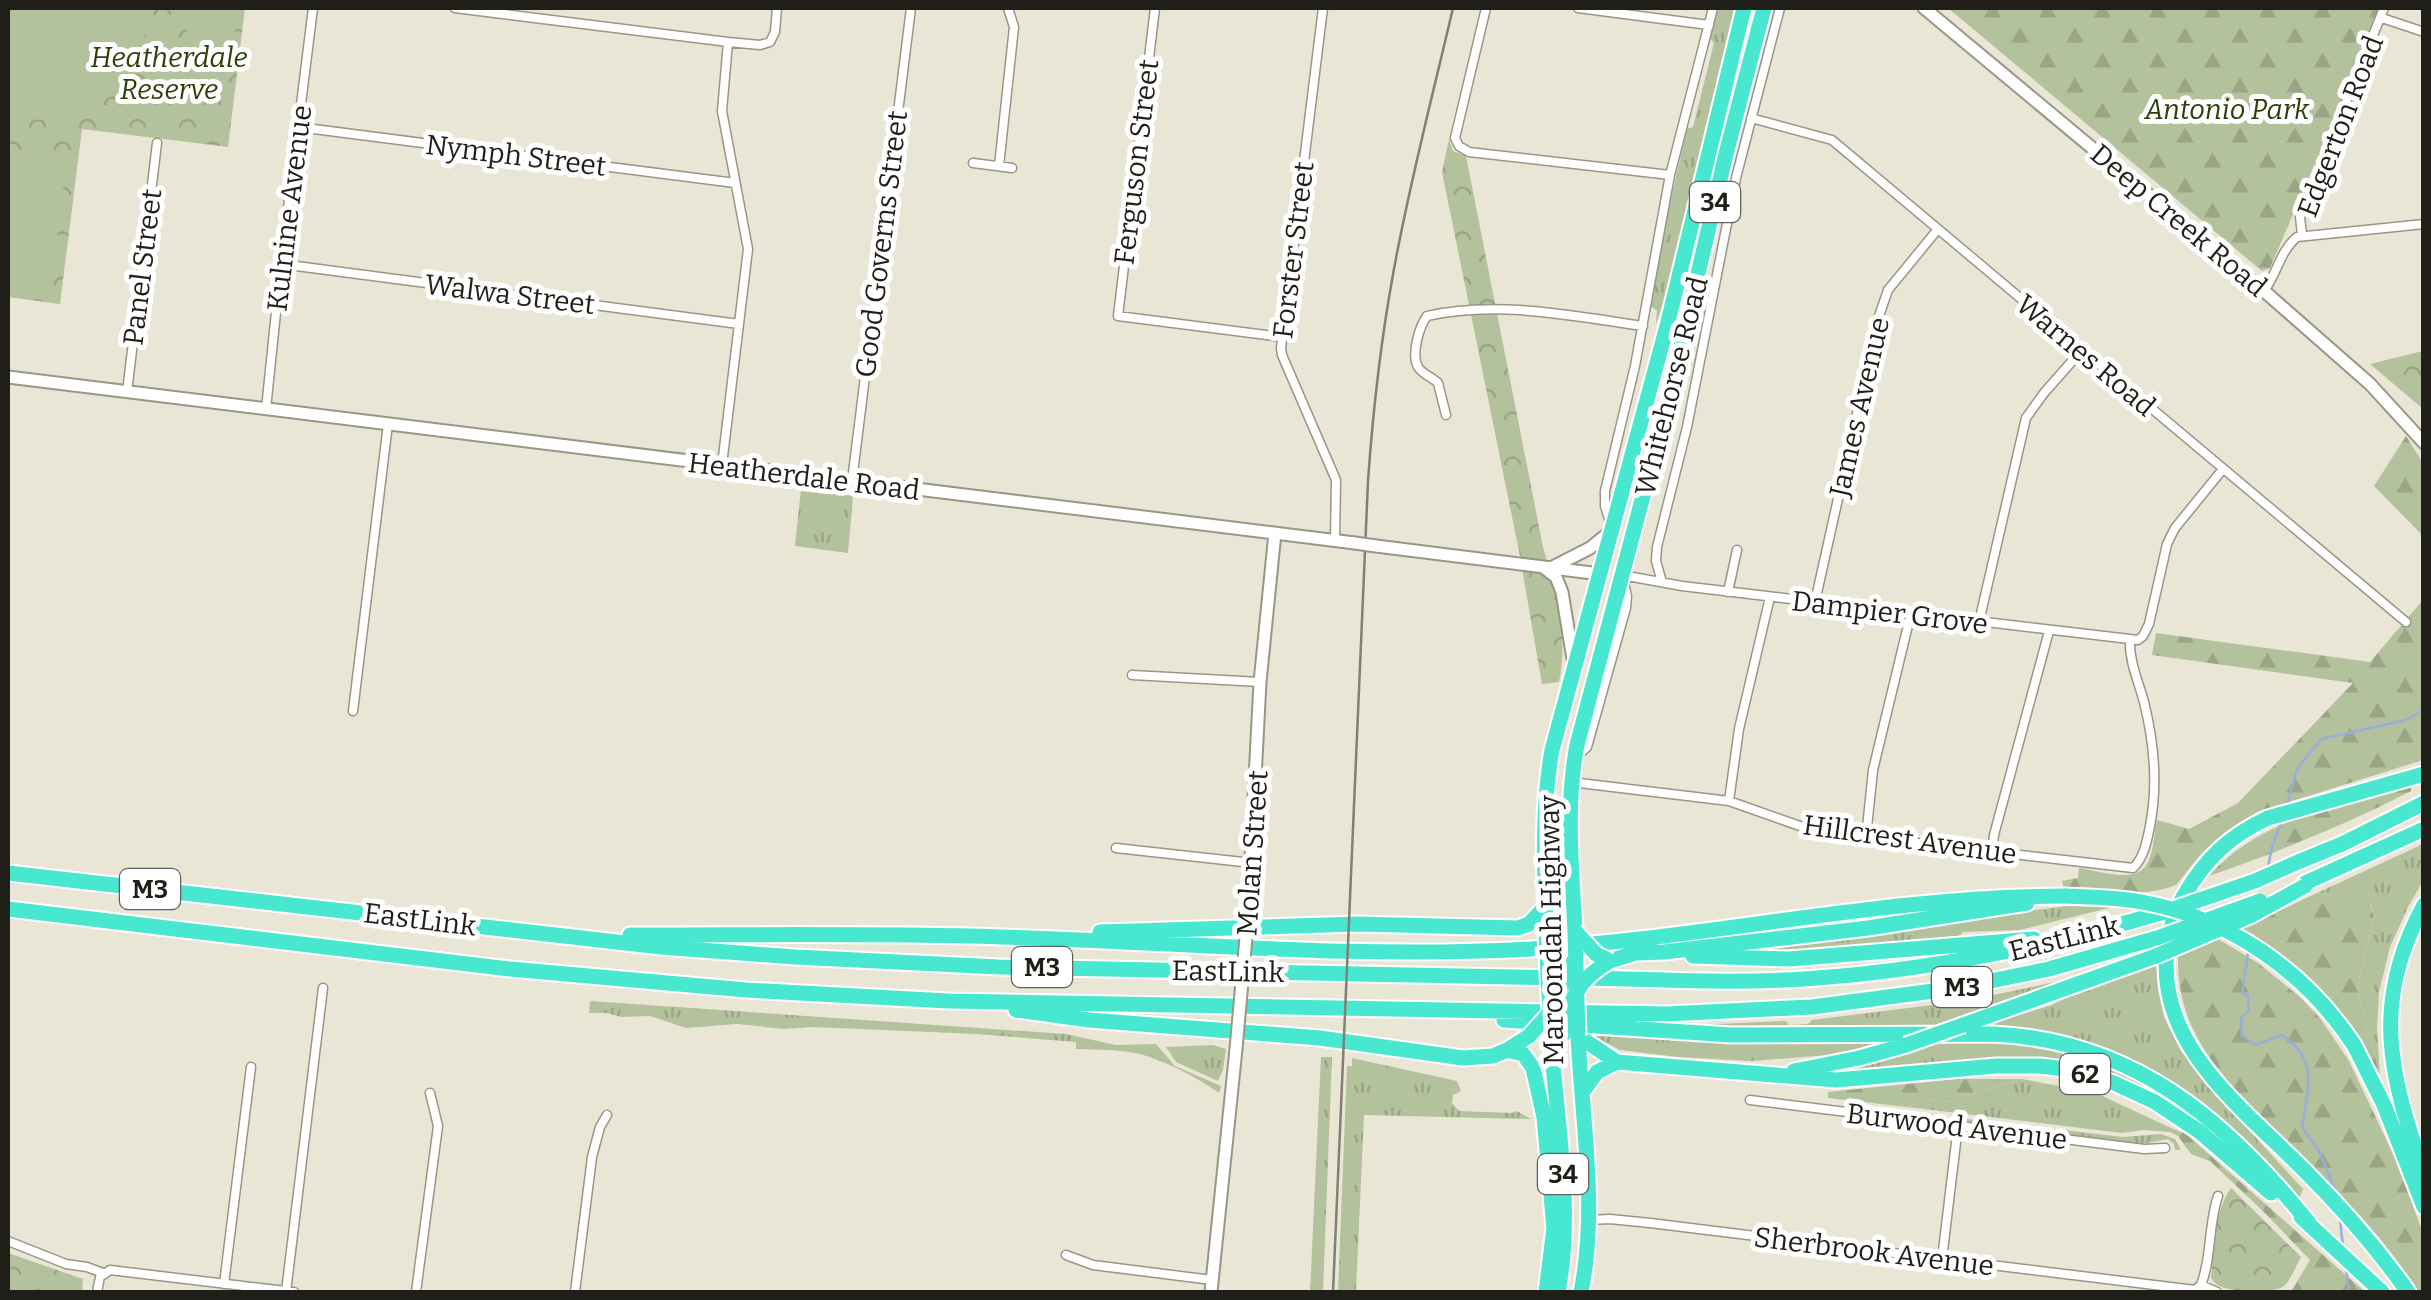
<svg xmlns="http://www.w3.org/2000/svg" width="2431" height="1300" font-family="Bitter,serif">
	<style>
		.grass { fill: url(#grass-tufts) }
		.forest { fill: url(#forest-firs) }
		.park { fill: url(#park-crowns) }
		.garden { fill: url(#garden-furrows) }
		.pitch { fill: #b3c19c }
		.lines { fill: none; stroke-linecap: round; stroke-linejoin: round }
		.stream { stroke: #98afdb; stroke-width: 2.5 }
		.street-casing { stroke: #999587; stroke-width: 11 }
		.secondary-casing { stroke: #999587; stroke-width: 15 }
		.highway-casing { stroke: #fff; stroke-width: 19 }
		.street { stroke: #fff; stroke-width: 8 }
		.secondary { stroke: #fff; stroke-width: 11 }
		.highway { stroke: #48e8d0; stroke-width: 15 }
		.rail { stroke: #827f74; stroke-width: 2.5 }
		.secondary-bridge-casing { stroke: #999587; stroke-width: 15; stroke-linecap: butt }
		.highway-bridge-casing { stroke: #fff; stroke-width: 19; stroke-linecap: butt }
		.secondary-bridge { stroke: #fff; stroke-width: 11 }
		.highway-bridge { stroke: #48e8d0; stroke-width: 15 }
		.labels { text-anchor: middle; stroke-width: 10; stroke-linejoin: round; paint-order: stroke }
		.shield { fill: #fff; stroke: #62625d; stroke-width: 2.5 }
		.shield-label { font-size: 25px; font-weight: bold; fill: #1f1e18 }
		.park-label { font-size: 28px; font-style: italic; fill: #2f3e06; stroke: #fff }
		.street-label { font-size: 28px; fill: #1f1e18; stroke: #fff }
	</style>
	<defs>
		<pattern id="grass-tufts" width="24" height="20" patternUnits="userSpaceOnUse" patternTransform="scale(2.5)"><rect width="24" height="20" fill="#b3c19c"/><path d="M3 7l-1-3M5 7V3M7 7l1-3M15 17l-1-3M17 17v-4M19 17l1-3" fill="none" stroke="#9aa586"/></pattern>
		<pattern id="forest-firs" width="22" height="20" patternUnits="userSpaceOnUse" patternTransform="scale(2.5)"><rect width="22" height="20" fill="#b3c19c"/><path d="M5 1l3.5 6h-7zM16 11l3.5 6h-7z" fill="#9aa586"/></pattern>
		<pattern id="park-crowns" width="20" height="18" patternUnits="userSpaceOnUse" patternTransform="scale(2.5)"><rect width="20" height="18" fill="#b3c19c"/><path d="M2 6a3 3 0 1 1 6 0M12 15a3 3 0 1 1 6 0" fill="none" stroke="#9aa586"/></pattern>
		<pattern id="garden-furrows" width="10" height="10" patternUnits="userSpaceOnUse" patternTransform="scale(2.5)"><rect width="10" height="10" fill="#b3c19c"/><path d="M-1 1l2-2M0 10L10 0M9 11l2-2" fill="none" stroke="#9aa586"/></pattern>
	</defs>
	<rect width="100%" height="100%" fill="#eae6d6"/>
	<path class="grass" d="M1718 8H1735L1669 287 1656 324 1657 310 1651 307 1666 220 1687 129 1693 127 1714 43 1710 39Z
		M801 489 853 496 848 553 795 546Z
		M2423 844V881L2408 907 2390 947 2379 992 2377 1029 2380 1075 2357 989 2374 917 2371 905 2317 893Z
		M2067 906 2113 907 2020 930 1962 932 1959 939 1809 949 1749 950V946Z
		M2156 963 2158 990 2164 1017 2181 1051 2201 1078 2303 1189 2299 1199 2212 1116 2046 1033 1989 1024 2052 1005 2071 994Z
		M2079 977 1924 1031 1787 1032 1672 1026 1786 1021 1789 1025 1808 1024 1812 1020 1964 1001Z
		M590 1001 1066 1034 1116 1045 1156 1044 1175 1066 1221 1086 1219 1093C1196 1077 1168 1062 1140 1054 1119 1049 1097 1050 1076 1049V1042L977 1034 813 1027 784 1029 737 1024 686 1028 650 1016 621 1017 607 1013H589Z
		M1593 1036C1692 1037 1790 1044 1889 1043L1829 1055 1751 1061 1678 1057 1620 1050Z
		M1992 1039C2007 1041 2024 1041 2040 1044 2096 1055 2146 1082 2192 1114L2190 1116 2181 1112 2079 1068 1856 1075 1820 1071 1942 1040Z
		M1213 1045 1226 1049 1223 1070 1218 1081 1176 1062 1166 1047Z
		M1321 1057H1332L1323 1292H1310Z
		M1352 1058 1457 1081 1461 1091 1453 1095 1452 1103 1459 1111 1512 1113 1517 1111 1531 1119 1364 1115 1356 1292H1338L1347 1066H1352Z
		M2022 1079 2096 1093 2171 1128 2170 1132 2144 1130 2122 1133 1907 1107 1928 1100 1952 1102 1965 1096Z
		M1853 1106 2123 1137 2161 1134 2175 1139 2181 1150H2175L2174 1144 2168 1139 2142 1144 1853 1108Z"/>
	<path class="forest" d="M1948 8H2379L2374 26 2270 268 2262 271Z
		M2406 436 2423 463V536L2374 486Z
		M2423 600V760L2257 812 2218 838 2201 854 2176 885C2141 899 2101 890 2064 888L2062 881 2078 878 2079 868C2099 871 2138 885 2148 862 2154 850 2154 833 2157 820L2189 829 2238 803 2353 683 2152 655 2156 633 2370 662Z
		M2411 783V791C2345 825 2278 852 2209 876 2259 819 2341 804 2411 783Z
		M2317 893 2370 904 2374 917 2357 989 2380 1075 2338 1010 2306 975 2241 929Z
		M2218 939 2258 963 2300 997 2320 1018 2349 1061 2395 1158 2423 1233V1292H2418C2387 1240 2341 1195 2299 1152 2241 1094 2176 1046 2178 957Z
		M1957 1079H2022L1965 1096 1952 1102 1928 1100 1907 1107 1828 1098V1092Z
		M2171 1128 2186 1134 2365 1292H2291L2310 1260 2266 1214 2210 1161 2191 1154 2178 1136 2170 1132Z"/>
	<path class="park" d="M8 8H245L228 147 82 129 60 304 8 297Z
		M1449 139 1453 151 1466 156 1543 547C1555 590 1569 637 1559 682L1542 684 1519 551 1442 172Z
		M2423 351H2424L2423 409 2370 364Z
		M2231 1188 2301 1257C2296 1265 2291 1280 2284 1286 2274 1294 2236 1291 2224 1288 2216 1285 2216 1284 2211 1278 2214 1248 2214 1212 2231 1188Z
		M8 1253 83 1279 82 1292H8Z"/>
	<path class="garden" d="M1753 8H1756L1708 194 1696 261 1667 382 1660 380 1742 39Z"/>
	<path class="pitch" d="M8 8H142C163 83 72 132 8 117Z
		M189 8H237L228 86 181 80Z
		M8 158 66 166 50 296 8 291Z"/>
	<g class="lines">
		<path class="stream" d="M2287 805 2297 769 2321 739 2406 720 2424 710
			M2268 867 2272 847 2281 822
			M2248 953 2242 993 2248 996 2249 1011 2241 1018 2242 1035 2255 1045 2282 1035C2319 1060 2308 1089 2302 1127L2319 1151 2336 1192
			M2340 1220 2343 1246
			M2346 1269 2349 1292"/>
		<defs>
			<path id="street" d="M455 8 728 42
				M1155 8 1118 316 1282 337
				M1323 8 1281 348 1282 355 1336 480 1335 541
				M1486 8 1455 138 1459 146 1469 152 1670 175
				M1578 8 1709 25
				M2382 18 2424 32
				M1751 118 1832 140 2406 622
				M298 127 735 183
				M973 163 1012 168
				M999 166 1014 27 1008 8
				M2302 235 2300 217 2384 8
				M281 264 739 324
				M2264 291C2277 274 2280 251 2297 237L2424 224
				M127 392 157 143
				M266 409 281 264 313 8
				M1446 415 1438 383C1433 378 1421 373 1418 367 1411 354 1419 327 1427 316 1497 300 1573 316 1643 326
				M722 465 748 249 722 111 728 42 760 45 770 42 775 32 777 8
				M852 481 911 8
				M1611 525 1605 506V491L1635 366 1670 175 1713 8
				M1662 582 1656 561 1657 547 1687 427 1736 178 1780 8
				M1728 592 1737 550
				M1815 602 1878 319 1888 290 1938 229
				M1979 622 2026 418 2044 393 2081 351
				M1132 675 1260 682
				M353 711 388 424
				M1576 757 1587 747 1626 608 1627 596 1622 575 1682 586 2138 640 2143 636 2149 624 2167 544 2175 528 2223 469
				M1571 782 1729 801 1814 831 2133 868C2144 858 2147 841 2150 826 2158 785 2154 742 2144 702 2139 683 2129 661 2130 641
				M1729 801 1739 729 1770 597
				M1866 837 1873 770 1911 613
				M1116 848 1252 863
				M1992 852 1994 835 2049 631
				M1750 1100 2144 1149 2165 1148
				M1589 1220 1610 1219 1650 1223 2195 1290 2201 1285 2217 1292
				M8 1241 66 1264 87 1267 103 1273
				M1066 1255 1093 1265 1212 1280
				M1942 1259 1958 1126
				M224 1284 251 1067
				M2201 1285C2212 1257 2208 1225 2218 1196
				M97 1292 100 1277 110 1270 294 1292
				M286 1292 323 988
				M416 1292 438 1126 430 1093
				M575 1292 592 1157 600 1127 607 1115"/>
			<path id="secondary" d="M1924 8 2264 291 2370 384 2424 443
				M8 377 1355 543
				M1376 546 1600 574
				M1543 567 1556 577 1562 592 1574 665
				M1551 568 1590 548 1611 531
				M1248 915 1260 682 1275 533
				M1211 1292 1236 1049"/>
			<path id="highway" d="M2298 862 2342 844 2424 803
				M8 873 661 947 795 957 999 967 1559 978
				M2305 883 2424 829
				M2424 905C2371 1002 2389 1074 2424 1173
				M8 909 510 969 746 990 948 1001 1666 1014 1812 1007 1956 988 2049 969 2157 938
				M1575 931C1572 869 1565 807 1577 745L1669 398 1726 154 1764 8
				M1100 932 1357 924 1518 928 1529 924 1546 906
				M1546 933C1545 871 1541 811 1552 750L1667 326 1744 8
				M630 935C754 935 878 933 1001 937 1177 942 1354 959 1531 949 1709 938 1886 896 2065 896
				M1693 956 1789 959 2034 939
				M1610 961 1635 953 1664 952 1868 928 2027 903
				M1582 978C1656 979 1730 984 1804 979 1927 971 2046 947 2164 912
				M1016 1010 1089 1020 1320 1038 1463 1058 1493 1056 1507 1050 1529 1036
				M1504 1020 1731 1035 1993 1034C2132 1040 2225 1119 2309 1223
				M1963 1025 2156 956
				M1551 1036C1556 1122 1574 1207 1558 1292
				M1578 1036 1617 1062 1836 1080 1996 1066H2040L2065 1069 2114 1083 2155 1102 2200 1132 2271 1193
				M1578 1036C1582 1121 1598 1209 1581 1292
				M2354 1045 2384 1105 2424 1207
				M1507 1050 1523 1054 1533 1068 1544 1117 1554 1228 1546 1292
				M1794 1071 1859 1058 1906 1045
				M1582 1093 1597 1072 1617 1062
				M2301 1217 2382 1292
				M2408 1292C2377 1248 2342 1208 2304 1170 2245 1110 2156 1046 2167 951 2170 930 2174 912 2185 894 2206 858 2231 835 2268 818L2424 774"/>
		</defs>
		<use href="#street" class="street-casing"/>
		<use href="#secondary" class="secondary-casing"/>
		<use href="#highway" class="highway-casing"/>
		<use href="#street" class="street"/>
		<use href="#secondary" class="secondary"/>
		<use href="#highway" class="highway"/>
		<path class="rail" d="M1333 1292 1368 481C1373 410 1381 339 1394 269 1410 181 1433 94 1453 8"/>
		<defs>
			<path id="secondary-bridge" d="M1355 543 1376 546
				M1236 1049 1248 915"/>
			<path id="highway-bridge" d="M2065 896C2091 897 2117 897 2142 902 2229 918 2305 971 2354 1045
				M2173 909 2255 881 2298 862
				M1575 931 1578 1036
				M1575 931 1596 954 1610 961
				M1546 933 1551 1036
				M2157 938 2260 901
				M2156 956 2252 915 2305 886
				M1563 1035C1570 999 1577 980 1610 961
				M1529 1036 1549 1014 1574 960
				M1906 1045 1963 1025"/>
		</defs>
		<use href="#secondary-bridge" class="secondary-bridge-casing"/>
		<use href="#highway-bridge" class="highway-bridge-casing"/>
		<use href="#secondary-bridge" class="secondary-bridge"/>
		<use href="#highway-bridge" class="highway-bridge"/>
	</g>
	<g class="labels">
		<g class="shield">
			<rect x="1690" y="182" width="50" height="40" rx="8"/>
			<rect x="120" y="869" width="60" height="40" rx="8"/>
			<rect x="1012" y="947" width="60" height="40" rx="8"/>
			<rect x="1932" y="967" width="60" height="40" rx="8"/>
			<rect x="2060" y="1054" width="50" height="40" rx="8"/>
			<rect x="1538" y="1154" width="50" height="40" rx="8"/>
		</g>
		<g class="shield-label">
			<text x="1715" y="211">34</text>
			<text x="150" y="898">M3</text>
			<text x="1042" y="976">M3</text>
			<text x="1962" y="996">M3</text>
			<text x="2085" y="1083">62</text>
			<text x="1563" y="1183">34</text>
		</g>
		<g class="park-label">
			<text x="169" y="67">Heatherdale<tspan x="169" dy="32">Reserve</tspan></text>
			<text x="2227" y="119">Antonio Park</text>
		</g>
		<g class="street-label">
			<text transform="translate(2340 126) rotate(-69)" y="10">Edgerton Road</text>
			<text transform="translate(516 155) rotate(7)" y="10">Nymph Street</text>
			<text transform="translate(1136 162) rotate(-83)" y="10">Ferguson Street</text>
			<text transform="translate(289 208) rotate(-83)" y="10">Kulnine Avenue</text>
			<text transform="translate(2179 220) rotate(40)" y="10">Deep Creek Road</text>
			<text transform="translate(881 244) rotate(-83)" y="10">Good Governs Street</text>
			<text transform="translate(1293 250) rotate(-83)" y="10">Forster Street</text>
			<text transform="translate(142 267) rotate(-83)" y="10">Panel Street</text>
			<text transform="translate(510 294) rotate(7)" y="10">Walwa Street</text>
			<text transform="translate(2086 355) rotate(40)" y="10">Warnes Road</text>
			<text transform="translate(1671 386) rotate(-76)" y="10">Whitehorse Road</text>
			<text transform="translate(1859 407) rotate(-77)" y="10">James Avenue</text>
			<text transform="translate(804 476) rotate(7)" y="10">Heatherdale Road</text>
			<text transform="translate(1890 612) rotate(7)" y="10">Dampier Grove</text>
			<text transform="translate(1910 839) rotate(8)" y="10">Hillcrest Avenue</text>
			<text transform="translate(1252 853) rotate(-86)" y="10">Molan Street</text>
			<text transform="translate(420 919) rotate(7)" y="10">EastLink</text>
			<text transform="translate(1551 930) rotate(-91)" y="10">Maroondah Highway</text>
			<text transform="translate(2064 938) rotate(-14)" y="10">EastLink</text>
			<text transform="translate(1228 971) rotate(1)" y="10">EastLink</text>
			<text transform="translate(1957 1126) rotate(7)" y="10">Burwood Avenue</text>
			<text transform="translate(1874 1251) rotate(7)" y="10">Sherbrook Avenue</text>
		</g>
	</g>
	<rect width="2431" height="1300" fill="none" stroke="#1f1e18" stroke-width="20"/>
</svg>
